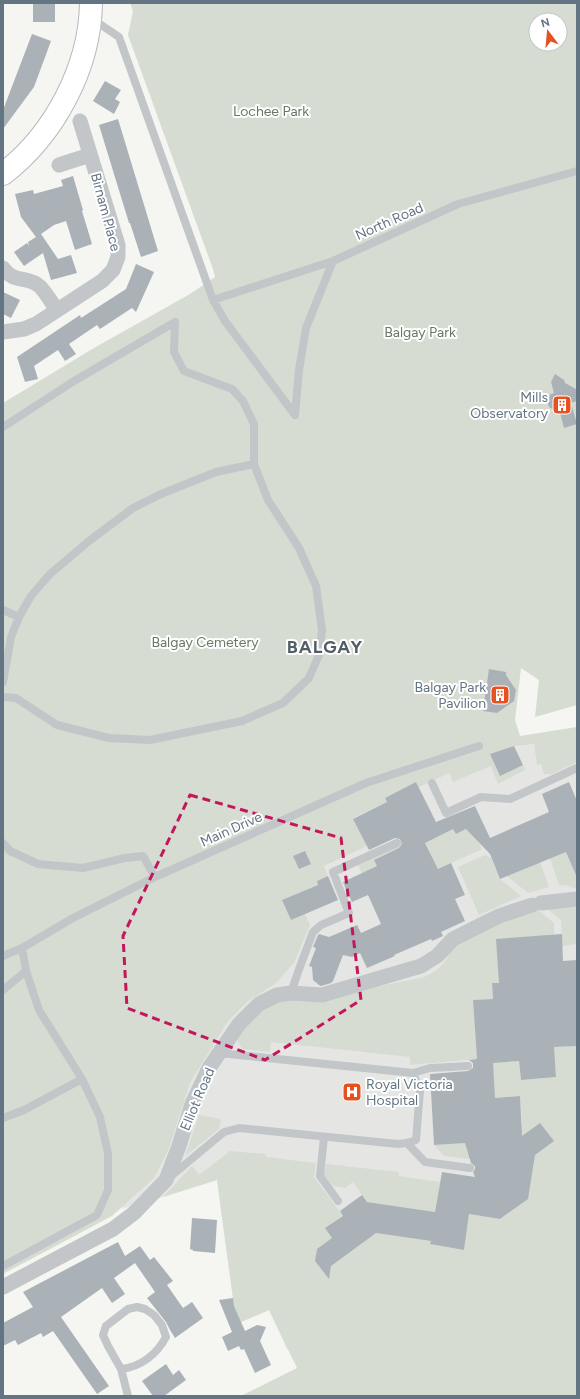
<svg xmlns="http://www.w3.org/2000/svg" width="580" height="1399" font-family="Figtree,sans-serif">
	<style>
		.built { fill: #e5e6e4 }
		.green { fill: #d6dcd2; fill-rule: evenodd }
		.building { fill: #aab2b8 }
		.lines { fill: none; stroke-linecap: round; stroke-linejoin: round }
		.secondary-casing { stroke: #b4b9be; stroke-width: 24 }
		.lane { stroke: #c2c6c9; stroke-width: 8 }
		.street { stroke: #c2c6c9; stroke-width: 15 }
		.secondary { stroke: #fff; stroke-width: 22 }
		.marked { fill: none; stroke: #c2185b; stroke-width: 3; stroke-dasharray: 8 5; stroke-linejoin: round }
		.labels { text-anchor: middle; stroke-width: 4; stroke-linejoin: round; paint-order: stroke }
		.park-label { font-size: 14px; fill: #667a62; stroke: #fff }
		.street-label { font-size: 14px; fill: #637483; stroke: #fff }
		.poi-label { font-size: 14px; fill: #637483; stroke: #fff; text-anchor: end }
		.district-label { font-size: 18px; font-weight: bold; letter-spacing: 1px; fill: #515d68; stroke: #fff }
	</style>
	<rect width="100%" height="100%" fill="#f5f5f1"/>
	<path class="built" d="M577 727V1207L287 1349 269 1310 241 1322 234 1306 217 1180 163 1197 122 1209 134 1156 158 883 380 785Z"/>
	<path class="green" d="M130 3H577V705L535 717 539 680 521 668 515 720 520 736 577 727V762L552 774H544L541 764 537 765 534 744 514 746 491 754 499 775 523 765 525 770 498 784 491 766 453 782 449 773 419 787 416 782 385 798 387 802 353 818 367 846 324 866 328 876 317 881 318 885 283 900 291 920 305 914 310 925 294 963 276 983 247 1002 228 1021 190 1083 168 1151 154 1178 112 1216 3 1274V403L94 348 190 294 215 277 213 269 128 35 133 11ZM536 20H560V44H536Z
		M450 822 456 834 468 828 479 843 482 849 438 869 425 843Z
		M406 843 410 850 363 876 358 865Z
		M566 852 577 879V889L569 886 559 885 550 858Z
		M485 855 491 858 500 879 521 896 479 915 458 867Z
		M540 862 549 887 528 893 507 876Z
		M577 905V944L562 946 561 920 546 908Z
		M537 909 554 923 555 962 499 983H492L493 999 473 1000 477 1059 410 1065V1057L271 1042 270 1052 242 1049 238 1042V1032L259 1010 279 1002 346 993 424 977C442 969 446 962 453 944L500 921Z
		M501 1005 504 1062 519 1061 521 1080 556 1077 555 1059H543L557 1031 558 1047 577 1046V1396H241L297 1368 269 1310 241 1322 234 1306 217 1180 163 1197 192 1166 199 1175 230 1151 266 1154V1157L316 1163 314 1177 343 1216 326 1228 332 1238 322 1249H317L316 1261 332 1266 334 1260 376 1233 431 1241V1244L464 1250 469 1214 500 1219 528 1199 498 1153 522 1123 520 1096 495 1098 485 1064 494 1063 493 1038Z
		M199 1115 221 1119 219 1129 185 1156Z
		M483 1141 474 1158 470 1159 444 1156 434 1145Z
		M326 1164 399 1172V1176L440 1182 435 1212 367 1202 353 1182 345 1188 333 1186 324 1175Z"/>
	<path class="building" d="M33 3H55V22H33Z
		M32 34 51 41 34 87 3 129V110Z
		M105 81 121 90 115 99 120 102 114 114 93 101Z
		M118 119 158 251 141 257 130 223H129L99 125Z
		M73 176 83 210 82 211 92 244 75 250 66 221 54 225 41 234 58 259 71 255 77 273 51 280 43 253 24 266 14 252 27 243 29 246 28 242 36 237 21 217 15 194 33 190 34 194 63 186 61 180Z
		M136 264 154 272 136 312 132 308 100 329 97 325 69 344 76 354 65 361 58 350 34 366 38 379 25 382 17 357 80 315 81 318 126 289Z
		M3 292 20 300 11 318 3 314Z
		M555 374 564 380 565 383 576 389 577 394V401L571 403 577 424 564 428 560 413 549 407 546 396 554 393 551 382Z
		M489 669 506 672V675L516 690 514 701 497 713 483 711Z
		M514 746 523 765 500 776 490 754Z
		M416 782 436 822 475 806 490 838 549 812 542 794 569 782 577 801V878L566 852 500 879 490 854 466 829 456 834 453 829 425 843 438 869 451 863 465 895 455 899 465 921 441 932 443 936 432 941 431 939 394 955 395 956 367 968 360 953 352 957 343 955 333 981 331 983 321 986 319 985 313 980 312 967 309 966 316 948 313 947 318 935 319 934 329 937 357 925 361 933 381 924 368 895 352 902 343 882 377 866 374 860 399 848 402 844 400 839 395 838 369 850 353 819 387 802 385 798Z
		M305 851 311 864 299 869 293 856Z
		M328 876 338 900 291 920 282 900 318 885 317 881Z
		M562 934 563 961 577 960V1046L554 1047 556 1077 521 1080 519 1061 493 1063 495 1098 520 1096 522 1136 540 1123 554 1141 535 1155 528 1199 500 1219 469 1214 464 1250 430 1244 431 1241 376 1233 331 1266 329 1279 315 1261 317 1249 332 1238 325 1228 343 1216 340 1211 362 1195 367 1202 435 1212 442 1172 475 1177 473 1172 475 1169V1166L471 1163 465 1143 434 1145 430 1074 468 1071 473 1068V1063L469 1060 477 1059 473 1000 493 999 492 983H499L496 939Z
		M192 1218 217 1220 215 1253 193 1251V1250L190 1249Z
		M118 1242 125 1256 140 1246 150 1260 154 1257 173 1281 167 1285 183 1308 192 1302 203 1318 175 1338 170 1330 166 1322 147 1298 155 1292 135 1263 114 1278 125 1294 112 1303 102 1288 61 1317 109 1386 97 1394 53 1331 43 1337 41 1333 18 1345 15 1340 3 1346V1323L33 1307 23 1292Z
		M233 1298 234 1306 245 1331 257 1325 266 1327 260 1341 271 1365 255 1373 244 1349 241 1350 239 1346 228 1351 222 1337 232 1332 219 1300Z
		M166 1364 173 1375 179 1370 186 1380 164 1396H153L142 1381Z"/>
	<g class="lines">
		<defs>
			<path id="secondary" d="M3 174C54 135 90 68 91 3"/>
		</defs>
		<use href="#secondary" class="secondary-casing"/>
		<path class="lane" d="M91 18 119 37 213 300 225 321 295 415
			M213 300 333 261 458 204 577 171
			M295 415 299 370 306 328 333 261
			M3 427 74 381 175 322
			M3 610 19 617
			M3 682 11 637 19 617 31 596 50 574 89 541 133 508 161 494 216 472 254 464
			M3 697 16 698 57 725 109 738 150 740 242 721 283 703 309 678 319 655 322 630 316 586 299 548 268 500 254 464V424L243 401 232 389 184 371 174 352 175 322
			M432 783 446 813 481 797 510 799 577 768
			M3 843 10 851 38 864 83 868 125 858 143 856 155 877
			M3 956 22 948 73 918 155 877 366 783 479 746
			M3 990 26 971
			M291 993 298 972 313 932 321 925 349 913 333 872 397 843
			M413 1073 430 1068 468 1066
			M3 1118 24 1110 82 1079
			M324 1137 320 1176 338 1201
			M407 1143 425 1162 470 1168
			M170 1177 224 1132 239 1128 398 1144 407 1143 416 1140 420 1091 413 1073 219 1053
			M3 1266 97 1215 108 1190V1153L100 1117 82 1079 39 1010 26 971 22 948
			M121 1369C141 1367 157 1354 166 1337L162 1325 154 1315 145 1309 137 1307 128 1309 106 1326 103 1335 108 1346 121 1369 128 1396"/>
		<path class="street" d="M59 165 90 155
			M3 268C13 283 26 276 38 285 45 290 52 304 57 310
			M3 332 24 329 36 324 102 281 113 270 118 257V245L80 121
			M541 903 577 899
			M3 1287 113 1229 134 1213 166 1180 179 1146 192 1104 209 1068 239 1024 259 1004 277 995 291 993 322 995 421 966 437 956 453 939 499 916 532 905"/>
		<use href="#secondary" class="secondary"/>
	</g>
	<path class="marked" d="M190 795 341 838 361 1000 265 1060 127 1008 123 936Z"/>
	<defs>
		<symbol id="building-square" viewBox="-11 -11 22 22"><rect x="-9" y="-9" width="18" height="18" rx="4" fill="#e7511f" stroke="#fff"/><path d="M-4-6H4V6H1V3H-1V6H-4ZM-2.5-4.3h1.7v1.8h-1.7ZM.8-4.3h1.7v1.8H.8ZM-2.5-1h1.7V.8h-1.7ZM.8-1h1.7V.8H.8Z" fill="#fff"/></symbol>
		<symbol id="hospital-square" viewBox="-11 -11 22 22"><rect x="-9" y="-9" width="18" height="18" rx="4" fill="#e7511f" stroke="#fff"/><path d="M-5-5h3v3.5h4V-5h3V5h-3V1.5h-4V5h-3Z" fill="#fff"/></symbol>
	</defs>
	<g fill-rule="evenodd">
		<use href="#building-square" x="551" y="394" width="22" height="22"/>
		<use href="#building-square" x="489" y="684" width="22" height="22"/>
		<use href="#hospital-square" x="341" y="1081" width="22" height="22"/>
	</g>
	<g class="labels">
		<g class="park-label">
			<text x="271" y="116">Lochee Park</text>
			<text x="420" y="337">Balgay Park</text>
			<text x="205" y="647">Balgay Cemetery</text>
		</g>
		<g class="street-label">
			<text transform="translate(106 212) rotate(75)" y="5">Birnam Place</text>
			<text transform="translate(389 221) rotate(-24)" y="5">North Road</text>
			<text transform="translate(231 829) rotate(-24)" y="5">Main Drive</text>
			<text transform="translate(197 1099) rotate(-67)" y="5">Elliot Road</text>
		</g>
		<g class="poi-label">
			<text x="548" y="402">Mills<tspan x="548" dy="16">Observatory</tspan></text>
			<text x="486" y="692">Balgay Park<tspan x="486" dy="16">Pavilion</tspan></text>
			<text x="366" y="1089" text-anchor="start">Royal Victoria<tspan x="366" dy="16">Hospital</tspan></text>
		</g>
		<g class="district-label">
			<text x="325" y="653">BALGAY</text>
		</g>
	</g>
	<rect width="580" height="1399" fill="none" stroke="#637483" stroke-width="8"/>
	<g transform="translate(548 32) rotate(344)"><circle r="19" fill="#ffffff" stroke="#c1c7cd"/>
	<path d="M0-3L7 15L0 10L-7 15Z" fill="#e7511f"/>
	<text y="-6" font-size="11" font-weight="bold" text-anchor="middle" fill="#637483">N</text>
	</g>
</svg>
